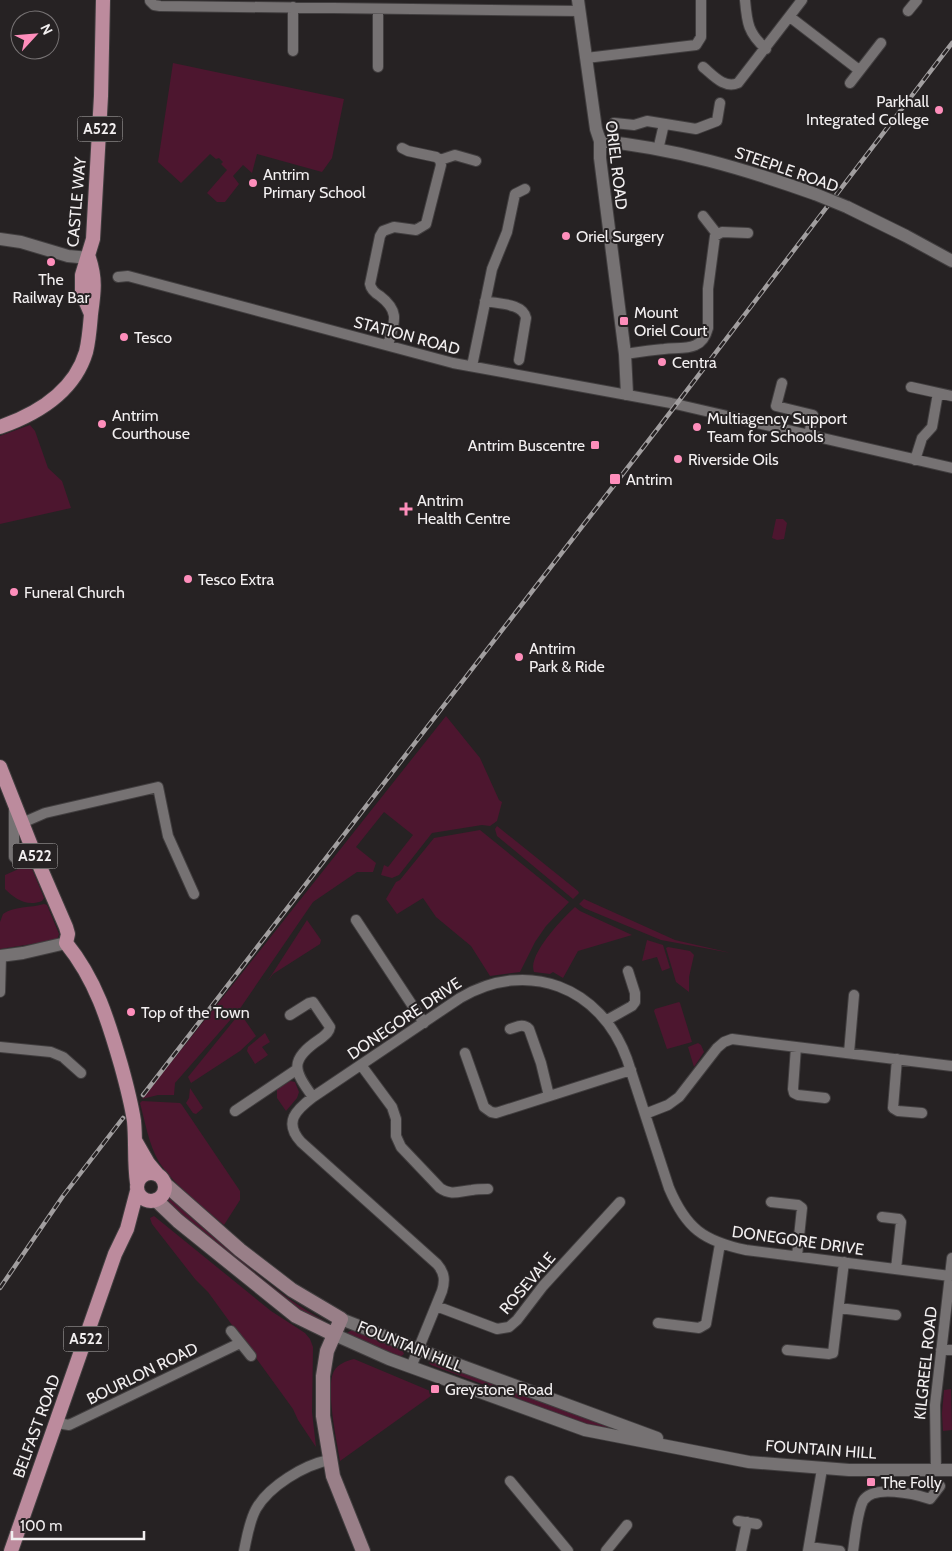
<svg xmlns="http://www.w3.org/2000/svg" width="952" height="1551" font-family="Cabin,sans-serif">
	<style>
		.green { fill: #4d162f }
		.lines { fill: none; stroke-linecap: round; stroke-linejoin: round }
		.minor-casing { stroke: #413e3f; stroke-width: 12 }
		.tertiary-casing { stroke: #413e3f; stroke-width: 14 }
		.secondary-casing { stroke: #413e3f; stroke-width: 16 }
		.primary-casing { stroke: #413e3f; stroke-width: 16 }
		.minor { stroke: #767273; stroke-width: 10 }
		.tertiary { stroke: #767273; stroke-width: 12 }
		.secondary { stroke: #997f88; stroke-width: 14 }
		.primary { stroke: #bc8b9d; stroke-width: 14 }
		.rail-casing { stroke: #a19e9f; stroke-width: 4.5 }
		.rail { stroke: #262223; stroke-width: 2.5; stroke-dasharray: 8; stroke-linecap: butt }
		.tertiary-bridge-casing { stroke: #413e3f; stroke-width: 14; stroke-linecap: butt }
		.tertiary-bridge { stroke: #767273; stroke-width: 12 }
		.poi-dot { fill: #fe8ebb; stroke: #262223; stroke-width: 2 }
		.labels { text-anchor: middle; stroke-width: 4; stroke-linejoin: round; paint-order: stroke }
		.shield { fill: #262223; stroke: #b5b2b2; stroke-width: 1 }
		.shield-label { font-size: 15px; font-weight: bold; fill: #f2eff0 }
		.poi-label { font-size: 16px; fill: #f2eff0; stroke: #262223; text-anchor: start }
		.street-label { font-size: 16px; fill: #f2eff0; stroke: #262223 }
	</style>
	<rect width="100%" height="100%" fill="#262223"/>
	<path class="green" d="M173 63 344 99 332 158 322 172 257 154 252 173 243 165 233 176 239 184 225 202H217L207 193 227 170 221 164 223 162 219 158 216 159 210 154 181 183 158 162Z
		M30 425 35 431 48 468 62 481 71 508 0 524V436Z
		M776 519H783L787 523 784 539 777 540 772 538Z
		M446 716 480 758 499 800 502 802 497 821 490 826 482 825 432 833 399 875 392 878 381 875 384 865 388 867 413 835 384 812 356 847 376 863 373 872H357L313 902 239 1010 175 1083 174 1095H158L142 1099Z
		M497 826 578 891 579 893 573 899 497 836 495 829Z
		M480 830 569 902 546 926 535 942 520 972 490 976 471 946 436 917 423 898 397 914 386 899 396 882 400 880 434 838Z
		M30 864 44 898 42 901C27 907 15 899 5 889V875Z
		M584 899 675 940 731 953 661 940 584 908 579 904Z
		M44 904 47 905 59 934 57 940 0 949V922L3 914C13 906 31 908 44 904Z
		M575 907 580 911 632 935 578 951 563 978 553 972 550 974 534 972C527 955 563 918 575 907Z
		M307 920 321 940 320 944 273 974 267 982Z
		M647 940 663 945 670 968 662 971 657 957 642 961Z
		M668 947 690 951 694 955 689 977V992L676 982 666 948Z
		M679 1002 680 1003 692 1042 667 1049 654 1011 655 1009Z
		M240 1013 256 1036 240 1051 191 1083 188 1077Z
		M265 1033 270 1042 262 1047 268 1055 255 1064 247 1051 248 1047Z
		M698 1043 701 1045 704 1052 694 1067 688 1047Z
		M290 1081 295 1082 299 1092 297 1098 286 1111 277 1098V1089Z
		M190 1088 203 1108 196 1114 193 1113 186 1103 189 1098Z
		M142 1101 180 1103 182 1105 240 1191V1200L224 1225C203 1207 174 1185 159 1162 149 1145 145 1122 140 1103Z
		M169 1197H172C221 1240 265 1289 323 1320L324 1323 301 1312 230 1258 166 1201Z
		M154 1216 271 1311 305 1333 310 1339 313 1347 312 1412 316 1447 298 1420 293 1409 208 1292 195 1279 152 1224 150 1218Z
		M352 1330 402 1349 404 1354 400 1357 347 1336V1333Z
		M354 1359 435 1393 340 1461C337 1442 325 1387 334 1371 338 1364 346 1361 354 1359Z
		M432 1360 631 1434 607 1430 557 1415 501 1391 431 1365 429 1363Z
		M951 1389 952 1430 943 1431 942 1413 944 1390Z"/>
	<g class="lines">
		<defs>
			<path id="minor" d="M745 0C747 23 748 33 766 49
				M150 1 154 5 160 6 580 11
				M378 9V67
				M908 11 917 0
				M790 17 859 70
				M293 51V7
				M586 58 696 45 701 37V0
				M703 67C713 75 724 89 738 83L802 0
				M850 83 881 43
				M614 123 634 125 647 121 696 129 717 121 720 103
				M658 150 664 124
				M440 160 455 155 476 161
				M703 216 717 234
				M118 277 128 276 453 363 671 403 952 468
				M485 301C498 304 523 303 526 318L519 360
				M388 345C394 323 401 312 380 296 375 293 371 290 370 284L380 236 383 231 394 227 416 230 426 224 441 165 440 160 436 157 408 151 402 148
				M625 354C638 352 651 350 664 349 683 347 702 352 708 328V289L715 236 722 232 748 233
				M472 366 492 269 507 232 515 194 525 189
				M782 383 776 406 813 415 809 435
				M911 387 952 396
				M915 460 922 438 932 427 938 393
				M14 808V857L15 858 34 853
				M22 823 45 813 158 787 168 836 194 894
				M356 920 424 1023
				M0 992 1 956
				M290 1015 309 1003 313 1002 330 1027C329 1033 325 1035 320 1039 289 1060 293 1070 313 1097
				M607 1020 632 1006 635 1002V993L628 971
				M510 1029C517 1027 523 1023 529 1029L541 1063 549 1096
				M0 1047 51 1052 63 1057 81 1073
				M796 1047 793 1089 794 1093 798 1095 825 1098
				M465 1053 484 1107 491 1112 496 1113 631 1070
				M849 1053 854 995
				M897 1059 893 1108 898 1111 922 1113
				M361 1065 392 1107 396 1119V1136L401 1147 440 1188C451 1196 460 1191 472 1190 477 1189 483 1189 488 1189
				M235 1111 296 1070
				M645 1114 668 1105 679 1097 717 1048 724 1042 732 1039 952 1066
				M771 1202 798 1205 802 1208 797 1256
				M882 1217 899 1219 901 1222 896 1269
				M436 1306 497 1329 509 1327 517 1320 543 1286 620 1202
				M839 1308 896 1315
				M658 1323 699 1328 706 1324 720 1244
				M231 1331 251 1356
				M787 1350 829 1354 833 1353 844 1262
				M941 1350H952
				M411 1367 442 1291C445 1281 445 1273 437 1264L301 1142C283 1122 296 1110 313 1097L460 998C527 958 601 987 627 1059L669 1188C686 1228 703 1241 746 1250L950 1276
				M57 1423 69 1425 240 1343
				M936 1471 935 1405 952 1258
				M510 1481 568 1551
				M738 1521 757 1524
				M809 1547 840 1551
				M244 1551C247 1537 249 1522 256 1509 269 1486 304 1465 329 1460
				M606 1551 627 1525
				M741 1551 747 1522
				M808 1551 822 1469
				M853 1551C855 1537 857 1513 863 1501 873 1484 915 1494 930 1499L940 1486"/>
			<path id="tertiary" d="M578 0 596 129 600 141V158L625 354 627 394
				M600 141C674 148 745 169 815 194
				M847 207 906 236 952 261
				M0 239 21 242 68 256 89 258
				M0 956 23 953 66 943
				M341 1319 446 1360 657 1438
				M333 1334 389 1359 585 1430 749 1462 849 1470H952"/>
			<path id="secondary" d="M165 1184 240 1250 292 1290 341 1319 327 1351 323 1376V1416L333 1476 363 1551
				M156 1200 178 1221 296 1316 333 1334"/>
			<path id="primary" d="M91 314 82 293V275L93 239 101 96 103 0
				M0 427C37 414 74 392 86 352 89 340 90 326 91 314 94 292 96 279 89 258
				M0 767 34 853 66 927 68 934 66 943C96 980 108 1020 121 1065 126 1083 131 1102 134 1121 136 1142 134 1162 137 1183
				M136 1142 148 1163 158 1175
				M137 1187a14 14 0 1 1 28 0a14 14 0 1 1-28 0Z
				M11 1551 115 1254 127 1229 137 1191"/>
		</defs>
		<use href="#minor" class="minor-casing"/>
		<use href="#tertiary" class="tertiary-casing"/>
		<use href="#secondary" class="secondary-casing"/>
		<use href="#primary" class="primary-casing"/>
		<use href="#minor" class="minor"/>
		<use href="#tertiary" class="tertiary"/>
		<use href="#secondary" class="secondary"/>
		<use href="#primary" class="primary"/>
		<defs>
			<path id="rail" d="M143 1095 659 427 952 43
				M0 1288 63 1196 123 1118"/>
		</defs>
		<use href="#rail" class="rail-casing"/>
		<use href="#rail" class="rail"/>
		<defs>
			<path id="tertiary-bridge" d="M815 194 847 207"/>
		</defs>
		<use href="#tertiary-bridge" class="tertiary-bridge-casing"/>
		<use href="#tertiary-bridge" class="tertiary-bridge"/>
	</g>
	<g class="poi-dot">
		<circle cx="939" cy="110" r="5"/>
		<circle cx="253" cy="183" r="5"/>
		<circle cx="566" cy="236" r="5"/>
		<circle cx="51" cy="262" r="5"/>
		<rect x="619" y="316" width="10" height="10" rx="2.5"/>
		<circle cx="124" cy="337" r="5"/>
		<circle cx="662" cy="362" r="5"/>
		<circle cx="102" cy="424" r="5"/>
		<circle cx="697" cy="427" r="5"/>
		<rect x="590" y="440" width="10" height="10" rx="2.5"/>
		<circle cx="678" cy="459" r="5"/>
		<rect x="609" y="473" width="12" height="12" rx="2.5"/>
		<path d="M403.5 501.5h5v5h5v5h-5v5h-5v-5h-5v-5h5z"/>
		<circle cx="188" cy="579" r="5"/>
		<circle cx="14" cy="592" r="5"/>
		<circle cx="519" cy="657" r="5"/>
		<circle cx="131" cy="1012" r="5"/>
		<rect x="430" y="1384" width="10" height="10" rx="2.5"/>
		<rect x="866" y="1477" width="10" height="10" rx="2.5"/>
	</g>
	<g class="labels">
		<g class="shield">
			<rect x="77.5" y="116.5" width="45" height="25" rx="4"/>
			<rect x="12.5" y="843.5" width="45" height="25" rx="4"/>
			<rect x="63.5" y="1326.5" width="45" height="25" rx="4"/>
		</g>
		<g class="shield-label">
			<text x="100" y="134">A522</text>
			<text x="35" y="861">A522</text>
			<text x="86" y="1344">A522</text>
		</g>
		<g class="poi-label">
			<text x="929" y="107" text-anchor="end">Parkhall<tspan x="929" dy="18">Integrated College</tspan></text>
			<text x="263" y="180">Antrim<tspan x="263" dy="18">Primary School</tspan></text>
			<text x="576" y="242">Oriel Surgery</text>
			<text x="51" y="285" text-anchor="middle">The<tspan x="51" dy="18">Railway Bar</tspan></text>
			<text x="634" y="318">Mount<tspan x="634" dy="18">Oriel Court</tspan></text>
			<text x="134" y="343">Tesco</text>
			<text x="672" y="368">Centra</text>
			<text x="112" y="421">Antrim<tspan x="112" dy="18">Courthouse</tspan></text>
			<text x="707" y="424">Multiagency Support<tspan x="707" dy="18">Team for Schools</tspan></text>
			<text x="585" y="451" text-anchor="end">Antrim Buscentre</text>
			<text x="688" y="465">Riverside Oils</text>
			<text x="626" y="485">Antrim</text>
			<text x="417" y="506">Antrim<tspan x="417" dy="18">Health Centre</tspan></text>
			<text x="198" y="585">Tesco Extra</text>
			<text x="24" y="598">Funeral Church</text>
			<text x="529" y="654">Antrim<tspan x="529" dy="18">Park &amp; Ride</tspan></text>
			<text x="141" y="1018">Top of the Town</text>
			<text x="445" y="1395">Greystone Road</text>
			<text x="881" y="1488">The Folly</text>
		</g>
		<g class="street-label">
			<text transform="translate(617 165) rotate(83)" y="6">ORIEL ROAD</text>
			<text transform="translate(787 169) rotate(19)" y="6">STEEPLE ROAD</text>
			<text transform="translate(76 202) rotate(-85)" y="6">CASTLE WAY</text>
			<text transform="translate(407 335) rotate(15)" y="6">STATION ROAD</text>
			<text transform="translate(404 1018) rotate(-34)" y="6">DONEGORE DRIVE</text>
			<text transform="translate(798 1240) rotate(8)" y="6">DONEGORE DRIVE</text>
			<text transform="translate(527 1283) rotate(-49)" y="6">ROSEVALE</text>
			<text transform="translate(410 1346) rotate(22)" y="6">FOUNTAIN HILL</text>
			<text transform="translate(925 1363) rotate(-84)" y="6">KILGREEL ROAD</text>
			<text transform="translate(142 1373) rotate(-26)" y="6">BOURLON ROAD</text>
			<text transform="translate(36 1426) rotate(-70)" y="6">BELFAST ROAD</text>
			<text transform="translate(821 1449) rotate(4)" y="6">FOUNTAIN HILL</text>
		</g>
	</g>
	<g transform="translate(35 35) rotate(64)"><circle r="24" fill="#262223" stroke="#787475"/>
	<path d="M0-4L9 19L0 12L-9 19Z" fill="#fe8ebb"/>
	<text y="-8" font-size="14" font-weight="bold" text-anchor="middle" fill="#f2eff0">N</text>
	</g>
	<path d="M12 1531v8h132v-8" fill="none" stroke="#f2eff0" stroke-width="2.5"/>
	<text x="20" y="1531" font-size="15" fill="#f2eff0" stroke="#262223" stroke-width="4" paint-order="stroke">100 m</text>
</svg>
